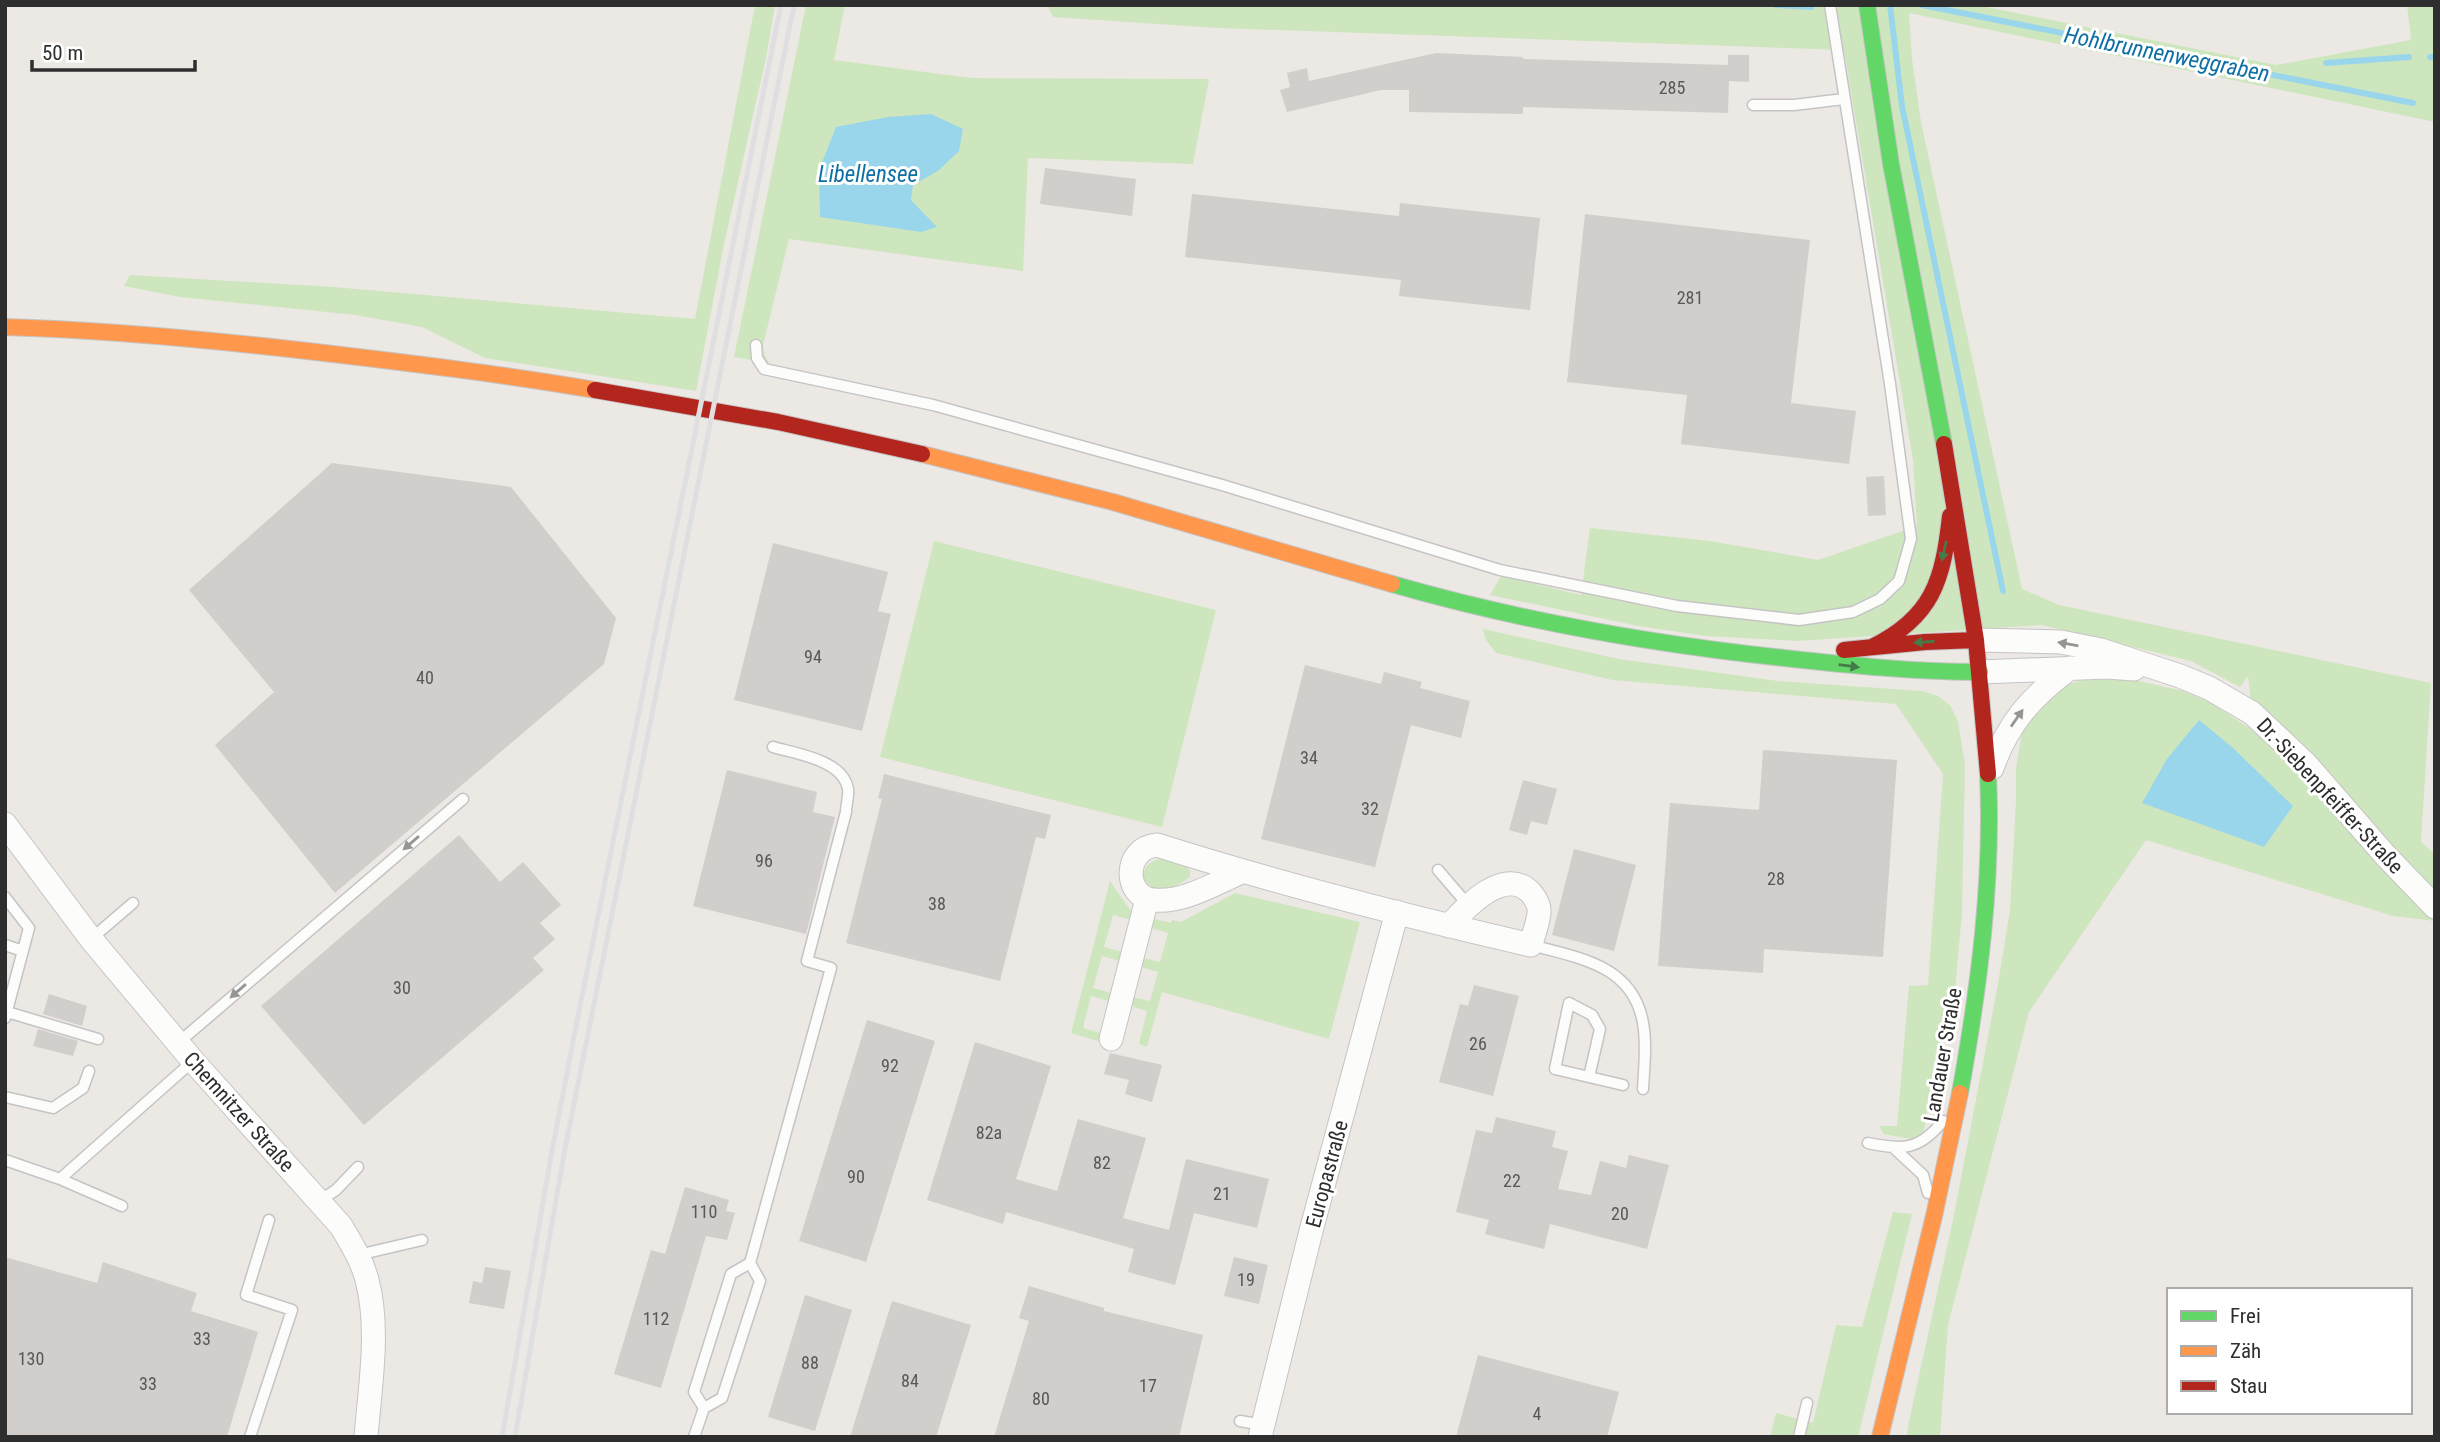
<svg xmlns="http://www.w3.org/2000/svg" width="2440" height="1442" font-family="'Roboto Condensed',sans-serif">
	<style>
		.green { fill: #cee6be; fill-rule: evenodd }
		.water { fill: #99d6ec }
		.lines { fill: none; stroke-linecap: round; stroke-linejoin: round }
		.stream { stroke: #99d6ec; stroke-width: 6 }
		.building { fill: #d1cecb }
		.lane-casing { stroke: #c5c4c5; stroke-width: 13 }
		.street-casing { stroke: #c5c4c5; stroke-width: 25 }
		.fast-casing { stroke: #c5c4c5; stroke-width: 18 }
		.slow-casing { stroke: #c5c4c5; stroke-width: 18 }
		.jam-casing { stroke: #c5c4c5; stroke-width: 18 }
		.lane { stroke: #fcfcfb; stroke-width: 10 }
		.street { stroke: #fcfcfb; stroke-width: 23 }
		.fast { stroke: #63d668; stroke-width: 16 }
		.slow { stroke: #ff974d; stroke-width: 16 }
		.jam { stroke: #b3261e; stroke-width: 16 }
		.rail { stroke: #dfdfe1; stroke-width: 5 }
		.oneway { fill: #467a48 }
		.oneway2 { fill: #959594 }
		.labels { text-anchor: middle; stroke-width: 6; stroke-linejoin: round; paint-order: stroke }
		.number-label { font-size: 18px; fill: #585857 }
		.street-label { font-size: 21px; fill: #2e2e2e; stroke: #fff }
		.water-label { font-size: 23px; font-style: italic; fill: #0d6fa3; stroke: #fff }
	</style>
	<rect width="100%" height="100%" fill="#ece8e4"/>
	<path class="green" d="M755 5H775L766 58 724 244 696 391 485 358 422 327 355 315 180 297 124 286 130 275 334 287 695 319Z
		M806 5H845L834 60 971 78 1209 79 1193 164 1028 158 1023 271 789 239 763 345 764 354 769 363 734 357ZM836 127 938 171 913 184 911 200 936 227Z
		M1047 5H1977L2276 65 2411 40 2407 5H2435V122L1909 13 1912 59 1921 122 2022 589 2059 605 2431 683 2421 842 2435 854V921L2393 916 2146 840 2029 1012 1948 1325 1940 1437H1907L1908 1426 1953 1220 1998 984 2010 910 2016 801V769L2022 731 2056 687 2084 680H2134L2183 691 2209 702 2254 731 2248 676 2240 687 2191 661 2042 625 1797 641 1706 636 1638 626 1490 595 1501 576 1581 595 1590 528 1710 541 1818 560 1917 526 1913 460 1844 50 1218 28 1053 17Z
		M934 541 1216 610 1162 827 880 757Z
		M1483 629 1619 659 1778 681 1922 691 1938 696 1950 705 1958 721 1965 765 1962 912 1955 990 1943 1047 1934 1062 1924 1130 1916 1140 1884 1134 1879 1126H1897L1909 986 1928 985 1943 774 1896 704 1612 680 1496 653 1486 640Z
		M1161 859 1186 866 1190 871V877C1173 889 1155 897 1142 877 1145 866 1149 861 1161 859Z
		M1110 881 1131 911V920L1113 915 1104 947 1122 952 1120 961 1102 956 1093 988 1111 993 1109 1001 1091 996 1083 1028 1100 1033 1108 1044 1071 1033Z
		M1235 893 1360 922 1329 1039 1162 992 1147 1047 1139 1044 1147 1011 1130 1006 1133 997 1150 1001 1158 972 1141 967 1143 958 1160 962 1168 933 1151 928 1154 919 1171 923 1172 920 1181 922Z
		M1893 1212 1912 1214 1858 1437H1770L1776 1413 1813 1423 1836 1325 1862 1327Z"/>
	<path class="water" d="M931 114 963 129 959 151 938 171 913 185 911 200 937 227 921 232 820 217 819 170 836 127 888 117Z
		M2199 720 2232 747 2293 806 2264 847 2142 803 2167 759Z"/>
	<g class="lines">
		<path class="stream" d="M1776 5 1811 7
			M1890 5 1902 106 2003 591
			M1922 5 2413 103
			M2430 57H2435
			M2326 63 2409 57"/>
	</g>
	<path class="building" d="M1436 53 1523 57V59L1728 65V55H1749V82L1729 81 1728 113 1523 107V114L1409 112V90H1381L1287 112 1280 90 1290 87 1287 73 1307 68 1309 81Z
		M1045 168 1136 179 1132 216 1040 204Z
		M1192 194 1399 216 1400 203 1540 218 1530 310 1399 296 1401 280 1185 257Z
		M1585 214 1810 240 1791 403 1856 411 1849 464 1681 444 1687 395 1567 382Z
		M332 463 511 487 616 618 604 664 335 893 215 745 274 692 189 590Z
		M1884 476 1886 515 1868 516 1866 477Z
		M773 543 888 572 878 611 891 614 862 731 734 700Z
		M1305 665 1381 684 1384 672 1422 682 1420 688 1470 701 1461 738 1411 725 1375 867 1261 839Z
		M1763 750 1897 760 1883 957 1764 949 1763 973 1658 966 1670 803 1759 810Z
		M727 770 817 792 813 812 835 817 806 934 693 906Z
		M884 774 1051 815 1045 839 1036 837 1000 981 846 943 882 799 878 798Z
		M1523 780 1557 789 1547 825 1531 821 1527 835 1509 830Z
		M459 835 500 882 523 862 561 905 540 923 555 939 533 958 544 970 364 1125 261 1006Z
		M1574 849 1636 865 1614 951 1552 935Z
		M1474 985 1519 996 1493 1096 1439 1082 1460 1004 1468 1006Z
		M49 994 87 1006 82 1026 43 1014Z
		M867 1020 935 1041 866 1262 799 1241Z
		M38 1029 78 1041 73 1056 33 1046Z
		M975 1042 1051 1066 1016 1179 1057 1191 1078 1119 1146 1138 1123 1218 1169 1230 1186 1159 1269 1179 1257 1228 1194 1213 1175 1285 1128 1272 1134 1249 1006 1212 1003 1224 927 1200Z
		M1110 1053 1162 1065 1152 1102 1125 1094 1129 1080 1104 1074Z
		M1496 1117 1556 1131 1552 1147 1568 1151 1558 1189 1591 1195 1600 1161 1626 1168 1629 1155 1669 1165 1647 1249 1550 1224 1544 1249 1485 1234 1489 1220 1456 1212 1476 1130 1492 1133Z
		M685 1187 729 1200 726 1211 735 1213 727 1240 706 1236 661 1388 614 1374 651 1250 665 1254Z
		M5 1257 97 1283 103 1262 197 1293 191 1311 258 1332 227 1437H5Z
		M1234 1257 1268 1265 1259 1304 1224 1296Z
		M485 1267 511 1271 504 1309 469 1303 473 1281 482 1283Z
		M1029 1286 1104 1308V1311L1203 1335 1179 1437H994L1029 1321 1019 1318Z
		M805 1295 852 1310 815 1431 768 1417Z
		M892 1301 971 1325 936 1437H850Z
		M1478 1355 1619 1392 1607 1437H1456Z"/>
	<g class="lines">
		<defs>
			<path id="lane" d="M1753 105H1794L1844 99
				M756 345 757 358 764 369 933 405 1222 485 1500 570 1677 606 1799 620 1853 612 1880 599 1899 581 1911 539 1890 384 1830 5
				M1438 870 1468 905
				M5 897 29 928 5 1018
				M91 939 133 903
				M5 945 23 951
				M1531 945C1579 958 1633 965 1643 1023 1647 1045 1644 1068 1643 1089
				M7 1012 98 1039
				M178 1043 463 799
				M1589 1077 1555 1069 1569 1003 1592 1015 1600 1029 1589 1077 1623 1085
				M5 1097 53 1108 83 1088 89 1071
				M1868 1143C1902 1150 1919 1151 1943 1121
				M1895 1149 1923 1175 1928 1193
				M5 1160 60 1179 122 1206
				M60 1179 193 1061
				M319 1201 336 1190 358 1167
				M358 1255 422 1240
				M704 1408 694 1392 731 1274 750 1263
				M1240 1421 1263 1425
				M250 1437 292 1310 246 1295 269 1220
				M694 1437 704 1408 722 1398 760 1281 750 1263 831 968 807 961 846 812C846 805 849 796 848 789 843 760 797 754 773 747
				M1799 1437 1807 1403"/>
			<path id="street" d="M1976 640 2061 642 2101 650 2180 676 2209 688 2252 713 2306 764 2385 855 2435 907
				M1980 672 2107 667 2134 669
				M1992 768C2008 723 2031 697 2070 668
				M5 824 91 939 193 1061 341 1226C351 1243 362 1260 367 1280 380 1329 370 1386 366 1437
				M1242 872C1216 883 1183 903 1154 900 1123 897 1123 848 1157 845 1280 884 1405 916 1531 945 1533 935 1538 924 1539 913 1540 905 1536 899 1531 893 1505 865 1466 907 1449 926
				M1111 1039 1147 899
				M1260 1437 1311 1231 1397 912"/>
			<path id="fast" d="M1867 5 1891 164 1944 444
				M1392 584C1521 621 1650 644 1784 658 1849 665 1914 672 1980 672
				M1960 1093C1979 988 1993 880 1988 774"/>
			<path id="slow" d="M5 327C110 330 212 340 316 352 409 363 502 374 595 390
				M922 454 1113 502 1392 584
				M1880 1437 1934 1216 1960 1093"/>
			<path id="jam" d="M595 390 778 422 922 454
				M1944 444 1976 640
				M1872 647C1933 617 1943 580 1950 516
				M1844 650 1925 642 1976 640 1988 774"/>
		</defs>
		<use href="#lane" class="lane-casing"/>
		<use href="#street" class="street-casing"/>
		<use href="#fast" class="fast-casing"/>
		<use href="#slow" class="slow-casing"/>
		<use href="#jam" class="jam-casing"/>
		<use href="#lane" class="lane"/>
		<use href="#street" class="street"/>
		<use href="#fast" class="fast"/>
		<use href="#slow" class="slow"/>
		<use href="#jam" class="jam"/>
		<path class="rail" d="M502 1437 552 1151 575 1031 781 5
			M515 1437 564 1154 794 5"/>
	</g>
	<defs><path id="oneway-solid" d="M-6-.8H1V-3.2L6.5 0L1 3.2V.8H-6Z" transform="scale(1.75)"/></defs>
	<g class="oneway">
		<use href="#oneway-solid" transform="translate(1944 551) rotate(103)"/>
		<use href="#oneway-solid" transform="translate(1924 642) rotate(176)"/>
		<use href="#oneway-solid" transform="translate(1849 666) rotate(7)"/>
	</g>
	<g class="oneway2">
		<use href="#oneway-solid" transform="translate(2068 644) rotate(-170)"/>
		<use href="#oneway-solid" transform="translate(2017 718) rotate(-55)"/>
		<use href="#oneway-solid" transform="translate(411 843) rotate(139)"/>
		<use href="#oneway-solid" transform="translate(238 991) rotate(139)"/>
	</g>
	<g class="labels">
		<g class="number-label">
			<text x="1672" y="94">285</text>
			<text x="1690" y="304">281</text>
			<text x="813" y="663">94</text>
			<text x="425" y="684">40</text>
			<text x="1309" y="764">34</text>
			<text x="1370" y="815">32</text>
			<text x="764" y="867">96</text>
			<text x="1776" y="885">28</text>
			<text x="937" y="910">38</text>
			<text x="402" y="994">30</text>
			<text x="1478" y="1050">26</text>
			<text x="890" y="1072">92</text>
			<text x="989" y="1139">82a</text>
			<text x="1102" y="1169">82</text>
			<text x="856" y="1183">90</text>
			<text x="1512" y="1187">22</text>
			<text x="1222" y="1200">21</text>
			<text x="704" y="1218">110</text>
			<text x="1620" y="1220">20</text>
			<text x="1246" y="1286">19</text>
			<text x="656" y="1325">112</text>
			<text x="202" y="1345">33</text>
			<text x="31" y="1365">130</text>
			<text x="810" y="1369">88</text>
			<text x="910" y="1387">84</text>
			<text x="148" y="1390">33</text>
			<text x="1148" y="1392">17</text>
			<text x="1041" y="1405">80</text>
			<text x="1537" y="1420">4</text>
		</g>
		<g class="street-label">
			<text transform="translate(2330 796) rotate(47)" y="7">Dr.-Siebenpfeiffer-Straße</text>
			<text transform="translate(1943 1055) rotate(-80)" y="7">Landauer Straße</text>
			<text transform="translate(239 1112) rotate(48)" y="7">Chemnitzer Straße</text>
			<text transform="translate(1327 1174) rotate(-75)" y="7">Europastraße</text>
		</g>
		<g class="water-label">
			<text transform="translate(2167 54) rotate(11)" y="8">Hohlbrunnenweggraben</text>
			<text x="868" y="182">Libellensee</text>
		</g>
	</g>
	<rect width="2440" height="1442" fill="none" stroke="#2e2e2e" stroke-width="14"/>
	<rect x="2167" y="1288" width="245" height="126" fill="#ffffff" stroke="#ababab" stroke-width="2"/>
	<rect x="2181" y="1311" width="35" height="10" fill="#63d668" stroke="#ababab" stroke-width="2"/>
	<text x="2230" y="1323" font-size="21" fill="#2e2e2e">Frei</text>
	<rect x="2181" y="1346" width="35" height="10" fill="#ff974d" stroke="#ababab" stroke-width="2"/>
	<text x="2230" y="1358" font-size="21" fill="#2e2e2e">Zäh</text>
	<rect x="2181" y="1381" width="35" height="10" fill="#b3261e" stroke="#ababab" stroke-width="2"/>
	<text x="2230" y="1393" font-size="21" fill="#2e2e2e">Stau</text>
	<path d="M32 60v10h163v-10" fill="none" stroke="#2e2e2e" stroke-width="3.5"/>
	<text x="42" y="60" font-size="21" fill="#2e2e2e" stroke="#ffffff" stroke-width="5" paint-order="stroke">50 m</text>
</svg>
